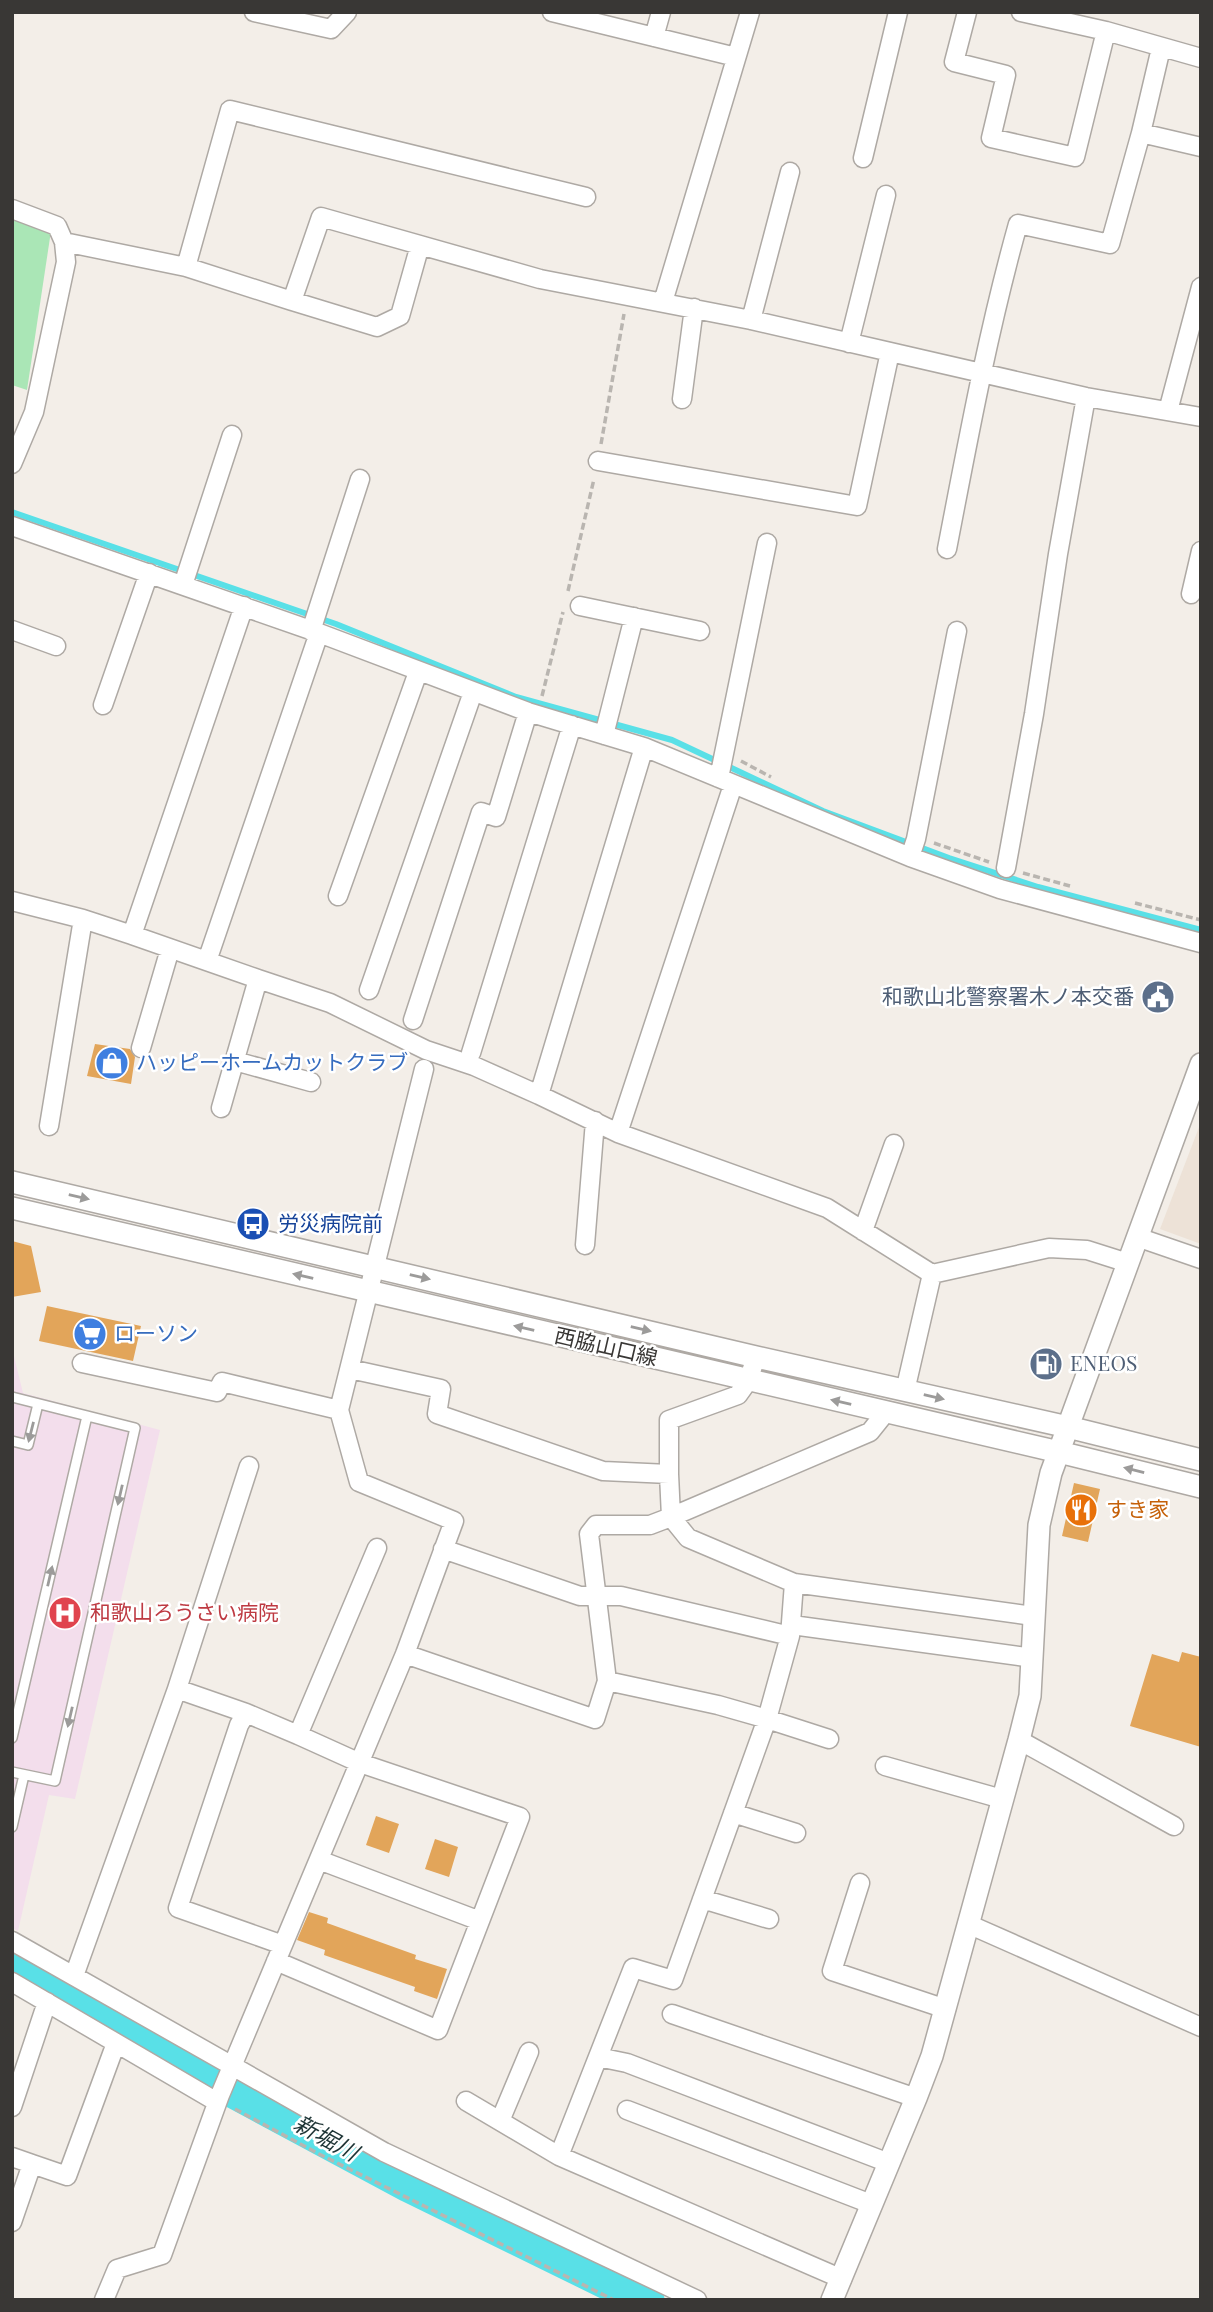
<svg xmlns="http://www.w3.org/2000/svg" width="1213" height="2312" font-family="'Playfair Display','Noto Sans JP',serif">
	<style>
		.built { fill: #ede2d7 }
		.medical { fill: #f3deec }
		.green { fill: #aae6b6 }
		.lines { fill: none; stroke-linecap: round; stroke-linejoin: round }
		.stream { stroke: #59e0e7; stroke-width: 6 }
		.river { stroke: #59e0e7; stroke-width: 37 }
		.building { fill: #e2a55a }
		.service-casing { stroke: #aea9a4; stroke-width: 12 }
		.minor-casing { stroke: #aea9a4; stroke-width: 21 }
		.tertiary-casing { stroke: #aea9a4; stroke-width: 24 }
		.path { stroke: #b9b5b0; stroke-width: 3.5; stroke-dasharray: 7 3.5; stroke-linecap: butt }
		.service { stroke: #fff; stroke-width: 9 }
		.minor { stroke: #fff; stroke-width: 18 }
		.tertiary { stroke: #fff; stroke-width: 21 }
		.oneway { fill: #9c9b9a }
		.labels { text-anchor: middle; stroke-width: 5; stroke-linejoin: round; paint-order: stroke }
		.service-label { font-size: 21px; fill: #4e5e75; stroke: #fff; text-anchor: end }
		.shop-label { font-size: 21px; fill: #366cbe; stroke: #fff; text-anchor: start }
		.transit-label { font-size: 21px; fill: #164399; stroke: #fff; text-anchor: start }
		.street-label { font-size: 21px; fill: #393735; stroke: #fff }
		.food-label { font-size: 21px; fill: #c56008; stroke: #fff; text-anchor: start }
		.health-label { font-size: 21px; fill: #be3a42; stroke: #fff; text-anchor: start }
		.water-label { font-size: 23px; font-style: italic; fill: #1d3435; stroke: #fff }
	</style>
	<rect width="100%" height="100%" fill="#f3eee8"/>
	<path class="built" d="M1201 1122V1244L1160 1229Z"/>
	<path class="medical" d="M12 1348 23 1393 160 1430 75 1799 49 1795 18 1931 12 1928Z"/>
	<path class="green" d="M12 219 51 231 27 390 12 385Z"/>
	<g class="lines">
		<path class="stream" d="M12 512 336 624 516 697 672 740 823 811 949 858 1038 887 1201 930"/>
		<path class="river" d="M12 1965 171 2056 409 2184 646 2300"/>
	</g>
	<path class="building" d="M95 1044 130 1049 135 1057 131 1084 87 1076Z
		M12 1241 31 1246 41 1292 12 1297Z
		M47 1306 141 1326 133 1361 39 1341Z
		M1074 1483 1100 1489 1088 1542 1062 1536Z
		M1182 1652 1201 1657V1747L1130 1726 1152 1654 1179 1662Z
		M376 1816 399 1824 389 1853 366 1845Z
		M435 1839 458 1847 449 1877 425 1869Z
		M309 1912 328 1918 327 1923 416 1955 415 1959 447 1969 437 1999 414 1991 415 1987 324 1955 325 1950 297 1940Z"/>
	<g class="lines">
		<defs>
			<path id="service" d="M12 1397 135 1428 55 1781 12 1772
				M12 1441 28 1445 38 1404
				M12 1738 87 1416
				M12 1827 24 1775"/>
			<path id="minor" d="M254 12 331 29 347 12
				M552 12 736 57
				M967 12 954 62 1006 75 991 138 1075 157 1106 31
				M1021 12 1106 31 1201 58
				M654 37 661 12
				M1161 48 1141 133 1201 147
				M863 158 898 12
				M12 209 57 226 64 242 66 262 34 412 12 464
				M64 242 186 267 292 301 321 217 540 279 751 320 1086 397 1201 417
				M186 267 230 110 586 197
				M292 301 377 327 400 316 420 245
				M663 302 750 12
				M751 320 790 172
				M849 343 886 195
				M682 399 694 308
				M1168 411 1201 287
				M598 461 857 506 890 352
				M12 526 319 633 528 712 644 747 910 857 1000 889 1201 943
				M947 549C968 440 988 331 1018 224L1110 244 1141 133
				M183 585 232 435
				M1191 594 1201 551
				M580 606 700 631
				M12 630 56 646
				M311 631 360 479
				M103 705 149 573
				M604 735 634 617
				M719 778 767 543
				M910 857 916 839 957 631
				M1006 868 1034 714 1058 554 1086 397
				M338 896 418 672
				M12 901 83 919 49 1126
				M83 919 132 935 244 606
				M132 935 258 979 221 1108
				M207 961 319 633
				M258 979 330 1003 426 1050 474 1066 539 1095 618 1133 827 1208 932 1274
				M369 990 473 692
				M413 1020 481 812 496 817 528 712
				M141 1048 170 949
				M471 1053 572 725
				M235 1061 311 1082
				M539 1095 644 747
				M618 1133 733 785
				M863 1231 894 1144
				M1137 1237 1201 1259
				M585 1245 595 1121
				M82 1363 217 1392 222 1382 339 1410
				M350 1369 441 1389 437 1414 603 1471 669 1474V1420L738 1395 748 1381 756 1357
				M905 1391 932 1274 1049 1248 1087 1250 1128 1263
				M669 1474 671 1517 870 1432 886 1412
				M443 1549 580 1596H621L790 1636
				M792 1625 1033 1658
				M405 1654 595 1719 607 1681 589 1534 596 1525H650L671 1517 688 1538 794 1583 1033 1616
				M607 1681 718 1705 767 1719 790 1636 794 1583
				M177 1689 249 1466
				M829 1739 767 1719 673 1980 633 1968 559 2156 842 2279
				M1019 1740 1174 1826
				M885 1766 1002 1799
				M733 1813 796 1833
				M319 1860 480 1921
				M860 1883 832 1971 946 2009
				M702 1899 769 1919
				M968 1924 1201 2027
				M12 1941 384 2152 697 2300
				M283 1945 178 1908 239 1725 246 1713 298 1735 377 1548
				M276 1961 438 2030 520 1817 360 1763 298 1735
				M74 1976 177 1689 246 1713
				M12 1982 217 2102
				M672 2014 916 2098
				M598 2057 627 2063 889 2163
				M466 2101 559 2156
				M12 2107 47 2002
				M627 2110 871 2204
				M500 2121 529 2052
				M12 2157 32 2164 12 2222
				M32 2164 67 2176 116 2043
				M104 2300 117 2269 162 2255 220 2095 405 1654 454 1521 359 1482 339 1410 424 1069"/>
			<path id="tertiary" d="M12 1182 756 1357 1068 1427 1201 1460
				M12 1208 1059 1452 1201 1487
				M832 2300 916 2098 932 2056 1019 1740 1030 1696 1039 1525 1051 1473 1201 1064"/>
		</defs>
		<use href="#service" class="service-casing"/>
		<use href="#minor" class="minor-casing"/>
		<use href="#tertiary" class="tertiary-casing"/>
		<path class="path" d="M601 444 624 314
			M568 591 594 479
			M542 696 563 612
			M741 761 771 777
			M934 843 989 862
			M1023 873 1070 886
			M1135 903 1201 920
			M235 2109 319 2154 614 2300"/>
		<use href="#service" class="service"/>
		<use href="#minor" class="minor"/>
		<use href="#tertiary" class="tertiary"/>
	</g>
	<defs><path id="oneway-solid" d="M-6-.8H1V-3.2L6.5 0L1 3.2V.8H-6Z" transform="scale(1.75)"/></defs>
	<g class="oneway">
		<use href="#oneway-solid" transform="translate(79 1197) rotate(13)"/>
		<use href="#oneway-solid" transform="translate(303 1276) rotate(-167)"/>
		<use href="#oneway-solid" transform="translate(420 1277) rotate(13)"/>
		<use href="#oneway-solid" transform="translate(524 1328) rotate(-167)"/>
		<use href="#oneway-solid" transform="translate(641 1329) rotate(13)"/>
		<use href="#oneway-solid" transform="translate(934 1397) rotate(13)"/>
		<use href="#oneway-solid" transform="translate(841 1402) rotate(-167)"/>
		<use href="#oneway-solid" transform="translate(31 1432) rotate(104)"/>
		<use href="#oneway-solid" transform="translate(1134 1470) rotate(-166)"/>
		<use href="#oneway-solid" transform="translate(120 1495) rotate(103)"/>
		<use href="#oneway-solid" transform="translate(50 1576) rotate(-77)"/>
		<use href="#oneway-solid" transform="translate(70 1717) rotate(103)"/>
	</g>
	<defs>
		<symbol id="civic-disc" viewBox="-11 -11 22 22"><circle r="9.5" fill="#5c6f8a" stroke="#fff"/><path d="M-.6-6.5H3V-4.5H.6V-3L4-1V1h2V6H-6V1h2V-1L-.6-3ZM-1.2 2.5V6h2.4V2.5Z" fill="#fff"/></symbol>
		<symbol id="shop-disc" viewBox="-11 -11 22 22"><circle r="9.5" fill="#3f7fe0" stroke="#fff"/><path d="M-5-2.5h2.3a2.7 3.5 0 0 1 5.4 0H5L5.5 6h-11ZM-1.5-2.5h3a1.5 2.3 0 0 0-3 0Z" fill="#fff"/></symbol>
		<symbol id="bus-disc" viewBox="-11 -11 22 22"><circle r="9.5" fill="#1a4fb4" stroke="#fff"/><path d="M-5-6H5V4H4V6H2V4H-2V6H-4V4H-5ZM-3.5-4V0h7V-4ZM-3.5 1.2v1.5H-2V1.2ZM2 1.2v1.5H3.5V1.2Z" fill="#fff"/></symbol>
		<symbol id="supermarket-disc" viewBox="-11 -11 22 22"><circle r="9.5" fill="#3f7fe0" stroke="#fff"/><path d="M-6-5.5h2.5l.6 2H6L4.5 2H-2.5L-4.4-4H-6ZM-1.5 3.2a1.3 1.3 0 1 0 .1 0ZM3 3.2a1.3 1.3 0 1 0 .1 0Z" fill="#fff"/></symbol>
		<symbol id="fuel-disc" viewBox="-11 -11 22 22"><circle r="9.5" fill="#5c6f8a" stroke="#fff"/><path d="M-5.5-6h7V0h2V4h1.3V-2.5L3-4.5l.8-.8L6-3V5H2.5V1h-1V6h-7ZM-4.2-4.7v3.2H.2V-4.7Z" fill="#fff"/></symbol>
		<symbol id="restaurant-disc" viewBox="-11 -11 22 22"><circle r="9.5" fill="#e8710a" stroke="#fff"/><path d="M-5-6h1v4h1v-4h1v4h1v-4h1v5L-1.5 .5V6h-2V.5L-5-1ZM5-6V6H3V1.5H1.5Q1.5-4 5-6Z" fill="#fff"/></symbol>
		<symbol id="hospital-disc" viewBox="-11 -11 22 22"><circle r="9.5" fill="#e0444e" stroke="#fff"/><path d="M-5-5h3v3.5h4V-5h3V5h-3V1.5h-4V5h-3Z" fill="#fff"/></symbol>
	</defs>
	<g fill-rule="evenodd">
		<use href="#civic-disc" x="1139" y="978" width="38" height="38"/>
		<use href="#shop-disc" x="93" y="1044" width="38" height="38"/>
		<use href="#bus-disc" x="234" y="1205" width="38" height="38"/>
		<use href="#supermarket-disc" x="71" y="1315" width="38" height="38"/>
		<use href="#fuel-disc" x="1027" y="1345" width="38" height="38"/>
		<use href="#restaurant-disc" x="1062" y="1491" width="38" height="38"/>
		<use href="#hospital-disc" x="46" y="1594" width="38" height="38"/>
	</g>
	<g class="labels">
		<g class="service-label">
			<text x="1134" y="1004">和歌山北警察署木ノ本交番</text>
			<text x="1070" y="1371" text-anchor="start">ENEOS</text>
		</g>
		<g class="shop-label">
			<text x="136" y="1070">ハッピーホームカットクラブ</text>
			<text x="114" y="1341">ローソン</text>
		</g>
		<g class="transit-label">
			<text x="278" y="1231">労災病院前</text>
		</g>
		<g class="street-label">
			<text transform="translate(606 1347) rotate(13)" y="7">西脇山口線</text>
		</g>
		<g class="food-label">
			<text x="1106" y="1517">すき家</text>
		</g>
		<g class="health-label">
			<text x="90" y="1620">和歌山ろうさい病院</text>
		</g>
		<g class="water-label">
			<text transform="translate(326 2138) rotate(29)" y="8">新堀川</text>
		</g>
	</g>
	<rect width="1213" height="2312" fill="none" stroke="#393735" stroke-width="28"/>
</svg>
